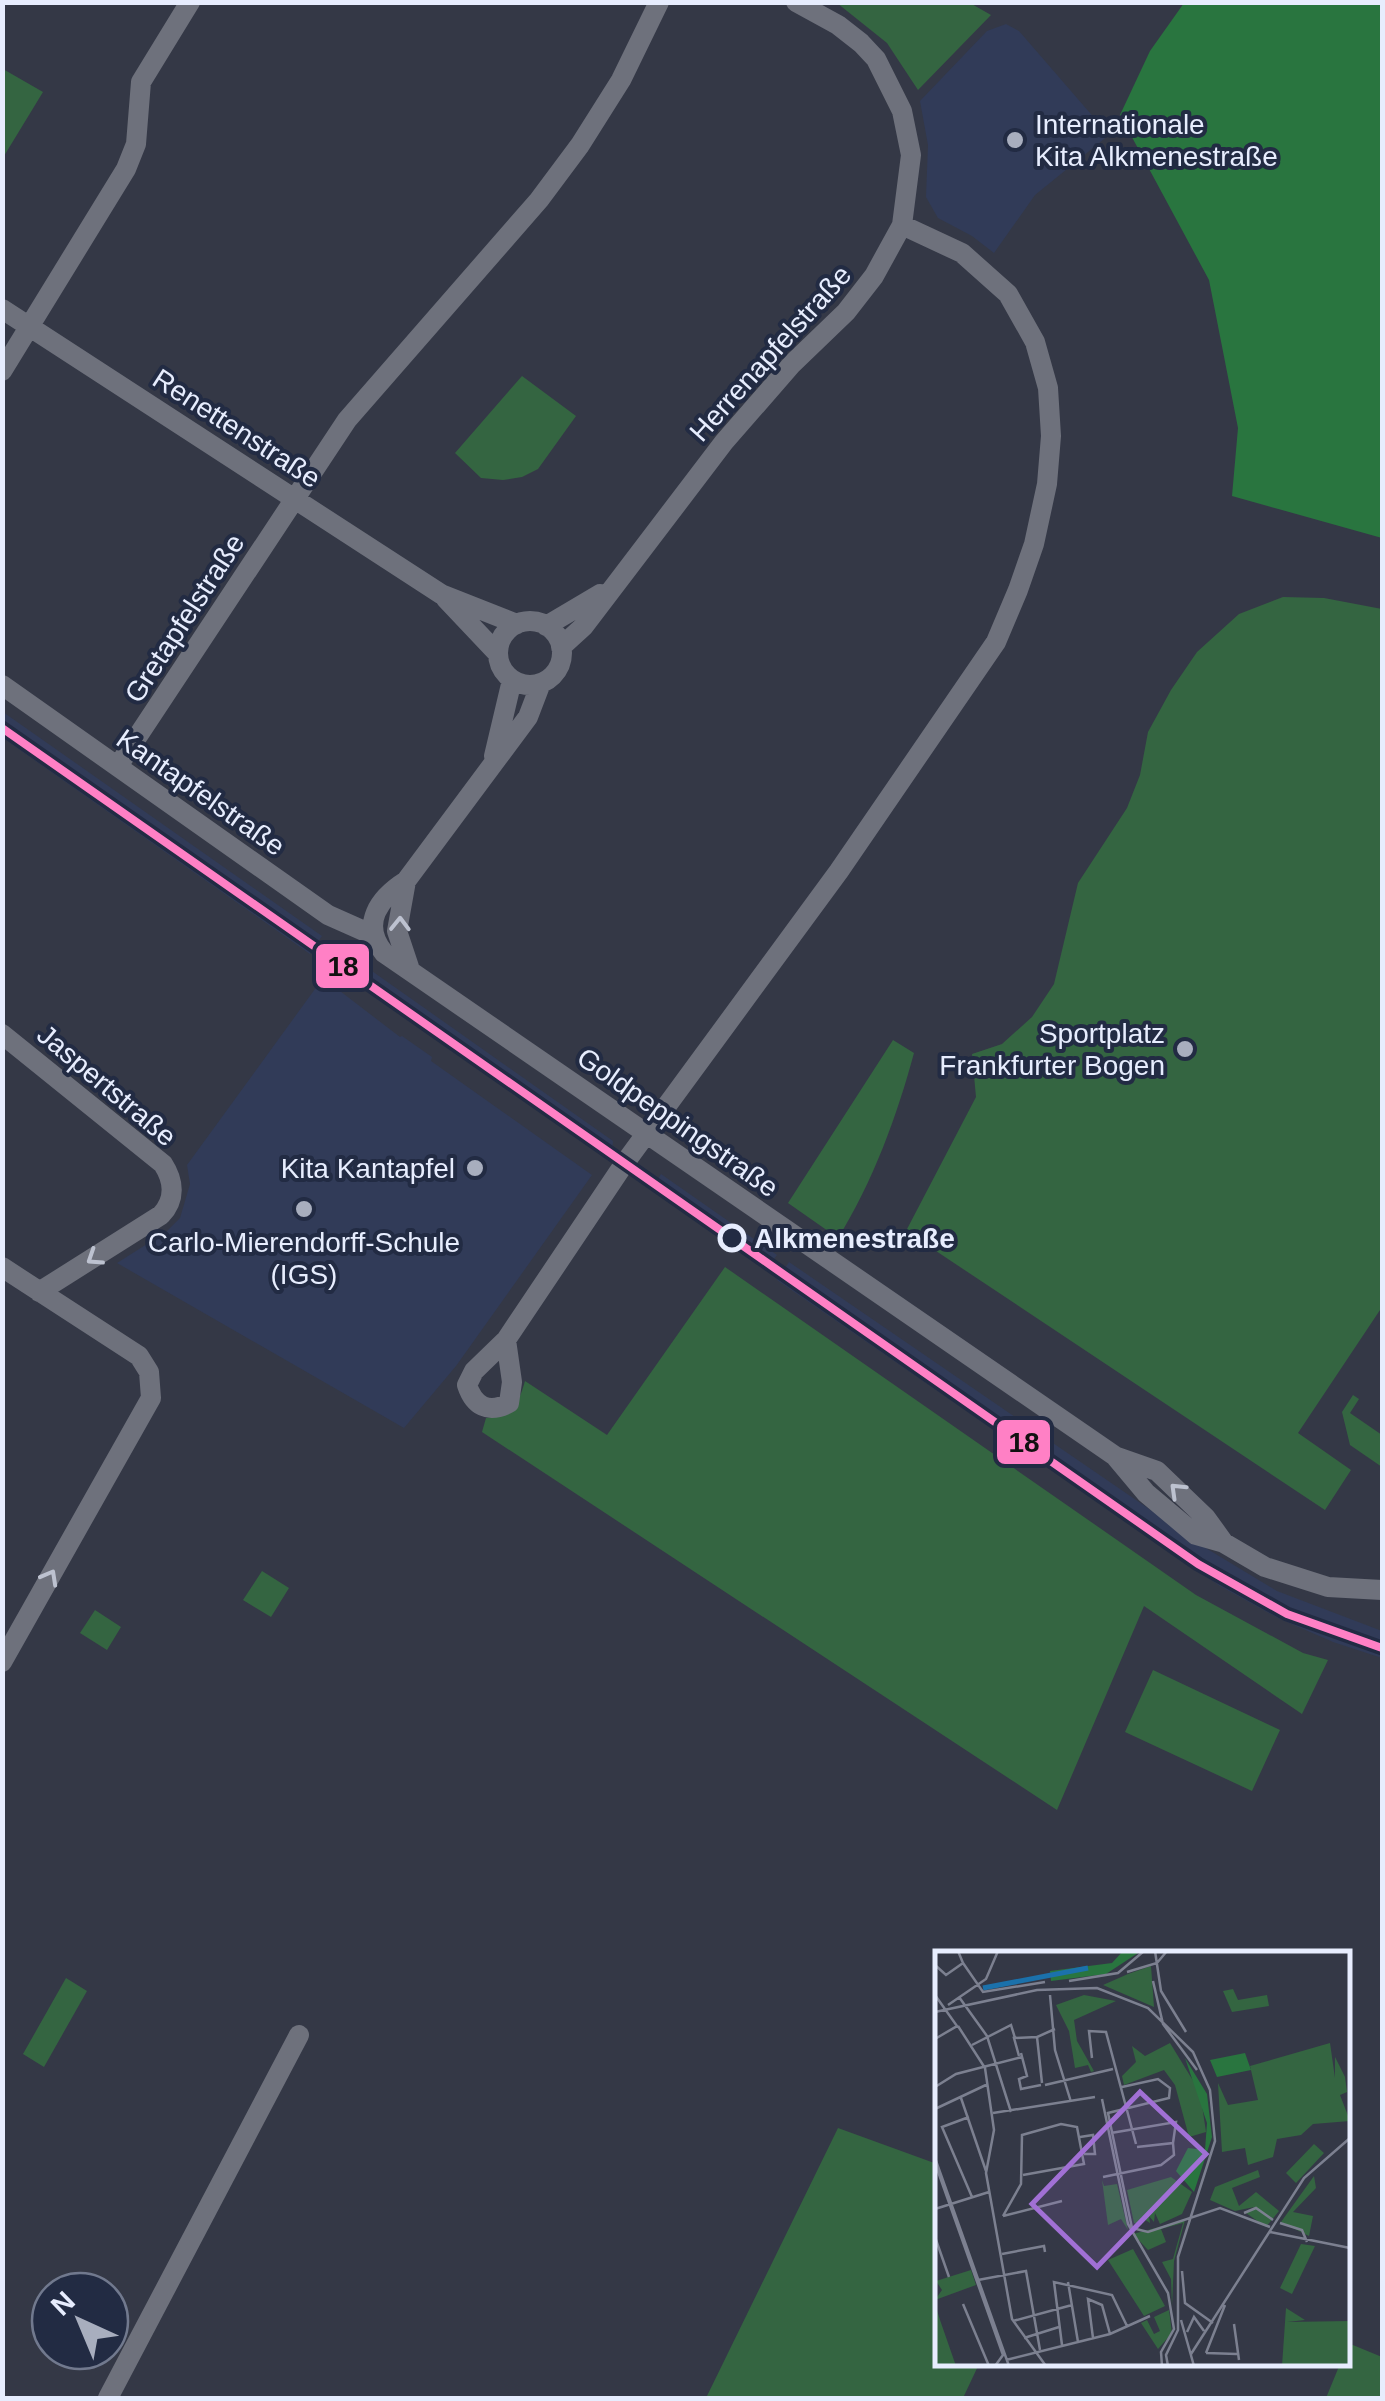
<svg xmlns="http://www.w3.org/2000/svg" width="1385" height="2401" font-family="Helvetica,sans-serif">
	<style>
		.built { fill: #313b58 }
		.green { fill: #346541 }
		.forest { fill: #29753f }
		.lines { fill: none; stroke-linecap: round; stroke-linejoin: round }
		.street { stroke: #6e717c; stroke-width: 20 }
		.tram-1-casing { stroke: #222b43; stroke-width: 15 }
		.tram-1 { stroke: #ff80c5; stroke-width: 8 }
		.oneway { stroke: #bdc2d0 }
		.poi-dot { fill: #a8aebe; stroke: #222b43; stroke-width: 4 }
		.stop-dot { fill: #222b43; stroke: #e7edfe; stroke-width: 5 }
		.labels { text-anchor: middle; stroke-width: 8; stroke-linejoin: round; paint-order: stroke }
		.poi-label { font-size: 28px; fill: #e7edfe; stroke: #222b43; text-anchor: end }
		.street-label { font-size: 28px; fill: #e7edfe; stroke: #222b43 }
		.stop-label { font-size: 28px; font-weight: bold; fill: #e7edfe; stroke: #222b43; text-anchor: start }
		.inset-river { fill: none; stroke: #1b71ab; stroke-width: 5 }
		.inset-road { fill: none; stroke: #7c8090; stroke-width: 2.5 }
		.view { fill: #a170d5; fill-opacity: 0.15; stroke: #a170d5; stroke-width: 5 }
		.inset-edge { fill: none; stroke: #e7edfe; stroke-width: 5 }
		.line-badge { stroke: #222b43; stroke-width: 4 }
		.pale-badge-label { font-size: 28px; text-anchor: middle; font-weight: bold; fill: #111 }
	</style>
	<rect width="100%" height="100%" fill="#343846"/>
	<path class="built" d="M1006 24 1019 31 1109 135 1035 195 994 253 972 236 938 218 926 197 928 145 920 101 987 31Z
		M3 712 322 936 310 954 3 738Z
		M335 945 613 1141 611 1162 323 961Z
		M323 978 400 1037 402 1036 432 1057 431 1061 592 1175 456 1366 404 1428 117 1263 166 1232 180 1218 190 1184 187 1165Z
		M661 1174 777 1255 766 1270 651 1190Z
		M789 1262 1209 1550 1277 1591 1382 1631V1658L1333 1642 1278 1618 1220 1586 777 1280Z"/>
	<path class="green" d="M837 3H970L991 15 918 90 887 43Z
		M3 69 43 92 4 156 2 154Z
		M522 376 576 416 538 469 522 477 503 480 481 478 455 453Z
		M1283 597 1324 598 1382 609V1307L1298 1433 1351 1470 1325 1510 906 1231 976 1097 972 1054 1002 1044 1032 1017 1054 984 1078 883 1127 808 1140 775 1148 732 1171 690 1197 652 1239 614Z
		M893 1040 914 1053C897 1116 873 1182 838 1238L788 1203Z
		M725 1267 1196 1595 1303 1653 1328 1660 1302 1714 1144 1606 1057 1810 482 1432 486 1418C512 1415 518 1406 525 1381L607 1435Z
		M1353 1395 1359 1399 1350 1413 1382 1435V1467L1350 1445 1342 1412Z
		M262 1571 289 1588 271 1617 243 1600Z
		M95 1610 121 1627 107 1650 80 1633Z
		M1153 1670 1280 1730 1252 1791 1125 1732Z
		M66 1978 87 1991 44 2067 23 2054Z
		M838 2128 937 2164 938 2364H979L963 2398H706Z
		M1348 2343 1382 2357V2398H1326L1340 2364H1348Z"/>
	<path class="forest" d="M1184 3H1382V538L1232 496 1238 428 1209 280 1120 115 1150 51Z"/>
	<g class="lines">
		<path class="street" d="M2 309 441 594 517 624
			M2 371 126 169 136 144 141 82 190 2
			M446 599 498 654
			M498 653a32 32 0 1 1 64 0a32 32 0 1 1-64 0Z
			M546 626 600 594
			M561 647 584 626 724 442 792 364 846 312 874 276 902 225 911 155 902 111 876 59 861 43 838 25 796 2
			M541 683 528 717 406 881C379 898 360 924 384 953L1115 1456 1146 1493 1196 1535 1224 1543 1265 1567 1328 1587 1382 1590
			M2 685 328 915 373 935
			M494 756 512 680
			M118 766 347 420 539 200 580 145 621 80 659 2
			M406 881 397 931 409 967
			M2 1034 163 1164C174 1181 176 1199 161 1215L39 1292
			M2 1267 139 1356 149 1372 151 1398 2 1662
			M506 1340 512 1382 509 1403C488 1414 474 1406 467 1385L474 1371 506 1340 624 1164 839 871 996 642 1018 590 1034 544 1047 484 1051 436 1048 388 1035 342 1008 294 962 253 902 225
			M1117 1457 1157 1471 1206 1518 1224 1543
			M108 2398 299 2035"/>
		<defs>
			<path id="tram-1" d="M2 728 1198 1564 1287 1614 1382 1648"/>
		</defs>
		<use href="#tram-1" class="tram-1-casing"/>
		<use href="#tram-1" class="tram-1"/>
	</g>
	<defs><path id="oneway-chevron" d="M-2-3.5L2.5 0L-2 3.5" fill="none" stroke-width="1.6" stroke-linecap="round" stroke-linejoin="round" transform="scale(2.5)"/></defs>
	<g class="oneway">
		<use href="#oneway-chevron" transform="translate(400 924) rotate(-89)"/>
		<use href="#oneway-chevron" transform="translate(94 1258) rotate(147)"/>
		<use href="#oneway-chevron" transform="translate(1177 1490) rotate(-136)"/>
		<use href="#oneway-chevron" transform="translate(50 1577) rotate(-61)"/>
	</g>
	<g class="poi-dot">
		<circle cx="1015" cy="140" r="10"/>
		<circle cx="1185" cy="1049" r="10"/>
		<circle cx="475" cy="1168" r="10"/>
		<circle cx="304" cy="1209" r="10"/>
	</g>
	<circle class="stop-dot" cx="732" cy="1238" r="12"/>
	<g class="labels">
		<g class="poi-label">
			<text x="1035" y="134" text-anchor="start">Internationale<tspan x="1035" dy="32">Kita Alkmenestraße</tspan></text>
			<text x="1165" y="1043">Sportplatz<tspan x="1165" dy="32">Frankfurter Bogen</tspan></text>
			<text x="455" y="1178">Kita Kantapfel</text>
			<text x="304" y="1252" text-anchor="middle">Carlo-Mierendorff-Schule<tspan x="304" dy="32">(IGS)</tspan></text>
		</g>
		<g class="street-label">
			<text transform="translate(770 353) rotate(-48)" y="10">Herrenapfelstraße</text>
			<text transform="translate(237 428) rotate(33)" y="10">Renettenstraße</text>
			<text transform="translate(184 618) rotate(-57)" y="10">Gretapfelstraße</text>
			<text transform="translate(201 792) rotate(35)" y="10">Kantapfelstraße</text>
			<text transform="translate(107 1085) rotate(40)" y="10">Jaspertstraße</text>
			<text transform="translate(678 1122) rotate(35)" y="10">Goldpeppingstraße</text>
		</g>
		<g class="stop-label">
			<text x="754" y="1248">Alkmenestraße</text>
		</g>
	</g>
	<g transform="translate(935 1951)">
		<rect width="415" height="415" fill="#343846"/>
		<path d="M216 15 219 56 168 34 193 23ZM298 38 303 49 332 44 334 55 297 61 288 40ZM149 44 181 50 139 69 142 90 159 120 156 121 153 114 140 117 134 80 121 54ZM235 92 265 141 271 181 254 186 240 134 229 119 189 134 187 125 201 111 197 95 210 105ZM395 92 400 127V106L410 126 412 141 405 144 415 170 378 173 366 184 342 188 338 206 313 214 310 197 287 201 283 132 293 154 323 149 315 115ZM379 193 389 202 361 232 351 222ZM323 219 325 226 297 237 304 255 321 241 344 260 331 276 311 262 319 256 300 260 275 249 280 236ZM379 225 381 237 358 261 378 265 374 285 346 271ZM236 226 257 241 247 263 225 273 220 262 219 271 214 265 215 272 206 266 207 274 199 272 192 239ZM167 229 169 235 182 233 193 279 186 268 173 274ZM250 269 239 310 237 355 236 328 227 311 238 308 248 272 226 278 231 291 213 299 198 283ZM366 293 380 295 357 343 345 337ZM198 298 230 355 209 365 173 309ZM36 319 41 334 0 349 7 339 1 330ZM0 353 5 369 21 415H0ZM351 357 370 369 352 371 415 370V415H347ZM234 359 237 382 223 398 206 372 212 369 219 383 225 380 219 366Z" fill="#346541"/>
		<path d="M188 0H206L171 23 116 30 115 20 177 12ZM310 102 316 119 282 126 275 109ZM250 107 272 143 277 186 259 241 241 220 253 197 270 199 272 172Z" fill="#29753f"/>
		<path class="inset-river" d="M48 37 153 17"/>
		<path class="inset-road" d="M220 0 226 40 251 81M28 12 48 41 110 31M0 14 11 24 28 12 23 0M192 21 222 12 232 0M134 30 183 22 209 0M218 30 228 73 262 119M0 44 22 75 0 88M115 44 120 99 136 151M24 46 52 85 76 161M13 54 51 28 63 0M0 61 102 39 162 37 213 57 258 101 275 139 280 190 243 306V379L231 404 233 415M23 75 50 117 59 179 51 222 77 368 111 415M37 94 76 74 80 87M86 102 92 125 84 128 86 138 106 134M84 105 79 87 102 86M157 107 154 80 171 81 201 193M107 132 102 86 120 78M110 134 178 118M0 136 21 123 87 106M187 136 223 128 235 137 234 147 173 162 197 277 213 281 285 257 335 276M26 147 51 220M167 148 193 273 233 342 239 378 226 401 227 415M0 158 53 133M58 162 160 146M34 166 7 176 37 246M176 182 241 171 238 192 202 196M145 186 158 184 160 203H149M0 207 74 415M0 212 68 404 60 415M168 226 226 214 239 204 238 192M0 258 54 241M309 262 321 257 338 269M68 265 86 233 87 184 126 173 142 176 149 213 88 224M68 265 127 250M345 272 367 279 372 291M335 281 415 297M0 286 14 326M67 303 109 295 110 301M247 320 250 352 278 372M43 329 91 320 105 399M133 331 143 391M28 353 54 415M246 369 259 415M78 370 137 354M299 373 304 409M252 381 259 366 269 380M89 387 124 376M158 387 153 348 167 354 175 383M127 394 119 331 177 344 192 375M271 402 290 354M271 402 302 403M256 403 369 227 415 187M71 409 175 383 215 365"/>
		<path class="view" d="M205 141 271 203 162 316 97 253Z"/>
		<rect width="415" height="415" class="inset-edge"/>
	</g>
	<g class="line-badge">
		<rect x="314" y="942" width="57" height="48" rx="10" fill="#ff80c5"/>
		<rect x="995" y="1418" width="57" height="48" rx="10" fill="#ff80c5"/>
	</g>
	<g class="pale-badge-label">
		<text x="343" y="976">18</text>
		<text x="1024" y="1452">18</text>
	</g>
	<rect width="1385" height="2401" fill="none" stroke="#e7edfe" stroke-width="10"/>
	<g transform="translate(80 2321) rotate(316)"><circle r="48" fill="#222b43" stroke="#71798e" stroke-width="2.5"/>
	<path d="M0-8L18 38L0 25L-18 38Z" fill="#a8aebe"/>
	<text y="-15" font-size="28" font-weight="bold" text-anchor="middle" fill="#e7edfe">N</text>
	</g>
</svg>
